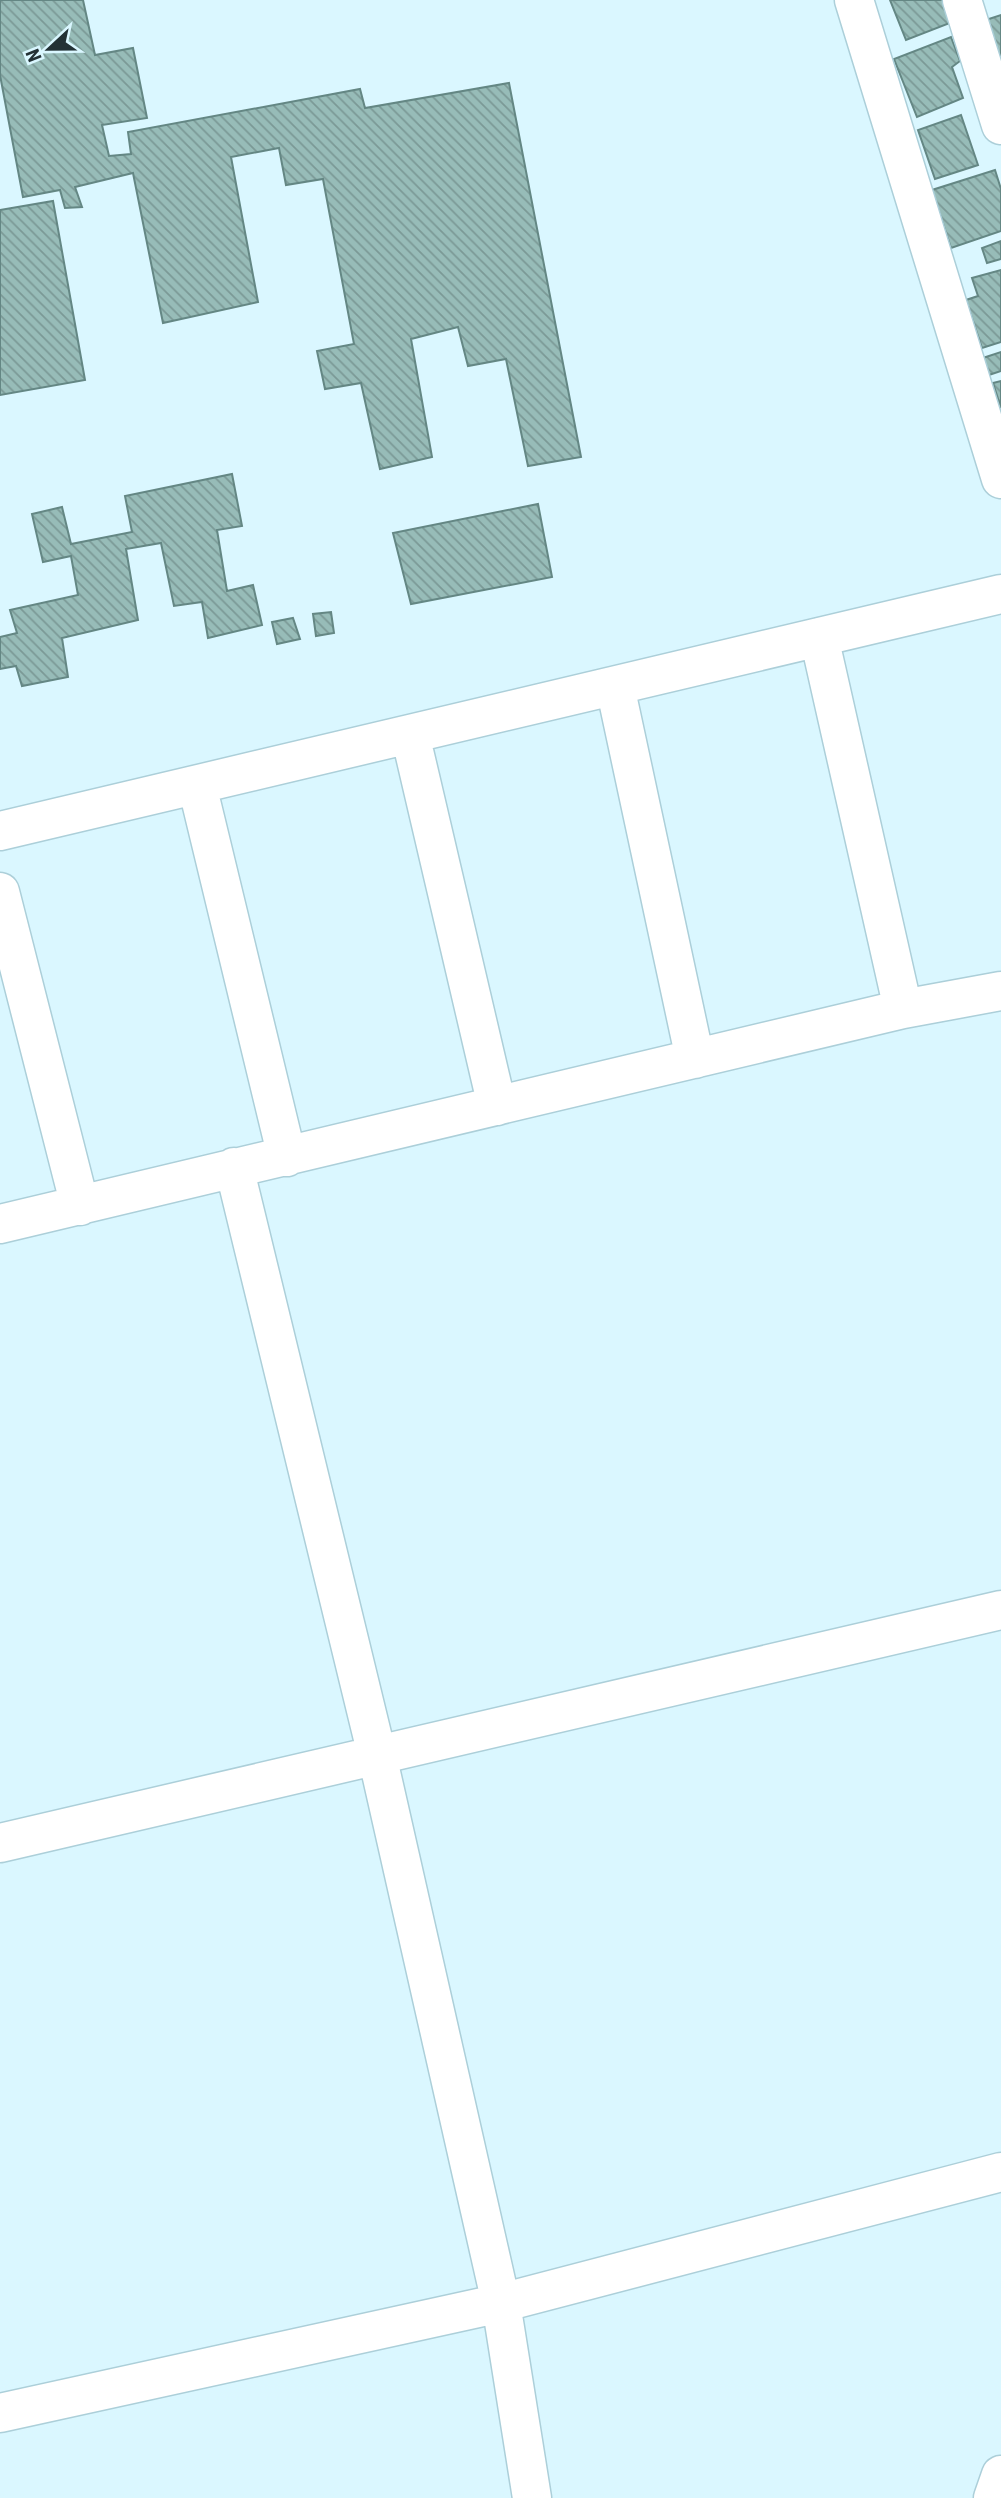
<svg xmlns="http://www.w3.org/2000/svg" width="1001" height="2498" font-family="'Roboto Condensed',sans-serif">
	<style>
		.building { fill: url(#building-back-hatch); stroke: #648784; stroke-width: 2 }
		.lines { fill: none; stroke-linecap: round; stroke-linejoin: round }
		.minor-casing { stroke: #accfd9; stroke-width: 41 }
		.tertiary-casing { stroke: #accfd9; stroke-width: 41 }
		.minor { stroke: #fff; stroke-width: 38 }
		.tertiary { stroke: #fff; stroke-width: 38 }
	</style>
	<defs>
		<pattern id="building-back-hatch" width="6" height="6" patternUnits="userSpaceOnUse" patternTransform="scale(1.75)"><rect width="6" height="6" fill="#97bcb8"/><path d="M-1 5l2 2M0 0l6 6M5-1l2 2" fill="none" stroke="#7b9996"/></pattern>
	</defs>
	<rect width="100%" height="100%" fill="#daf7ff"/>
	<path class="building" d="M0 0H83L95 55 133 48 147 118 102 125 109 156 131 154 128 132 360 89 365 108 509 83 581 457 528 466 506 359 468 366 458 327 411 339 432 457 380 469 361 383 325 389 317 351 354 344 323 179 286 185 279 148 231 157 258 302 163 323 133 173 75 187 82 207 65 208 60 190 23 197 0 75Z
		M890 0H947L955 21 906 40Z
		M1001 15V63L986 20Z
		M951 37 960 61 952 67 963 98 917 117 894 59Z
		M961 115 978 165 935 179 918 130Z
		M995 170 1001 189V231L951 248 932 190Z
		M53 201 85 380 0 395V210Z
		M1001 241V259L987 263 982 248Z
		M1001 270V342L982 348 966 300 978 296 972 278Z
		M1001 352V371L989 375 983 358Z
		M1001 381V408L993 383Z
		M232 474 242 526 217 530 227 591 253 585 262 625 208 638 202 602 174 606 161 543 126 549 138 620 62 638 68 677 22 686 16 666 0 669V637L17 633 10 610 78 595 71 556 43 562 32 514 62 507 71 544 132 532 125 496Z
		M538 504 552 577 411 604 393 533Z
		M331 612 334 633 316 636 313 614Z
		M293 618 300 639 277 644 272 622Z"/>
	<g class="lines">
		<defs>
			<path id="minor" d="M854 0 1001 479
				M962 0 1001 125
				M819 637 903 1009
				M615 686 695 1059
				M410 734 497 1106
				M197 785 287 1157
				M0 831 1001 594
				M0 892 80 1206
				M234 1167 377 1755 501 2303 532 2498
				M0 1224 903 1009 1001 991
				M0 1843 1001 1610
				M0 2413 501 2303 1001 2172"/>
			<path id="tertiary" d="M993 2498 1001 2475"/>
		</defs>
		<use href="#minor" class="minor-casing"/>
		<use href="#tertiary" class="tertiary-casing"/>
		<use href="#minor" class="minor"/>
		<use href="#tertiary" class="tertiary"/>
	</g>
	<g transform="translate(49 49) rotate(248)" stroke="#daf7ff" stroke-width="5" paint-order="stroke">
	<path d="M0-5L12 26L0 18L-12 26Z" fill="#233135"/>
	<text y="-10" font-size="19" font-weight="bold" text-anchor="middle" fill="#233135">N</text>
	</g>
</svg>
